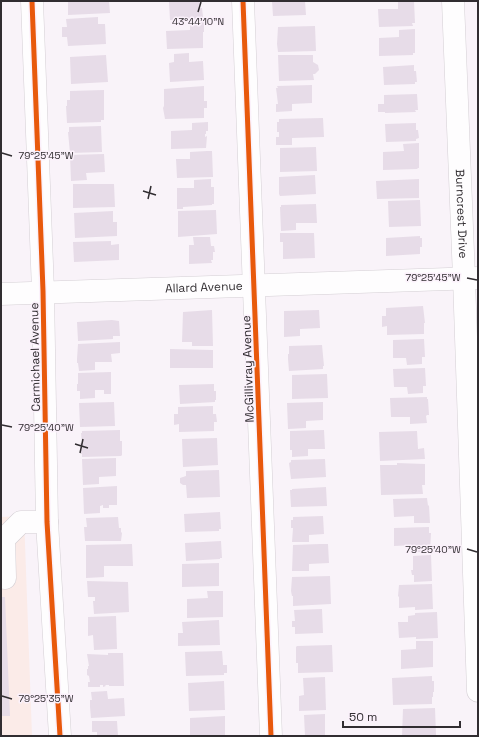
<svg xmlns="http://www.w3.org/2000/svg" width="479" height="737" font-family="'Space Grotesk',sans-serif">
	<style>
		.education { fill: #fbebe8 }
		.building { fill: #e7dce8 }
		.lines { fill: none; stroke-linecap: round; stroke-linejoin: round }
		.minor-casing { stroke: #d4cfd4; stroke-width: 23 }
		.minor { stroke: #fefdfe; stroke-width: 22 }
		.cycleway-casing { stroke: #fbf1fb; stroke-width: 8 }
		.cycleway { stroke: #e8590c; stroke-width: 5 }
		.ticks { fill: none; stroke: #312d31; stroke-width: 1.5 }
		.labels { text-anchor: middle; stroke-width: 3; stroke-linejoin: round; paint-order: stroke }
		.street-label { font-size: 12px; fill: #312d31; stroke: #fbf1fb }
		.ticks-label { font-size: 10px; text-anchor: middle; fill: #312d31; stroke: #fbf1fb; stroke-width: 3; stroke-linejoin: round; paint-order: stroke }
	</style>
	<rect width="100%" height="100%" fill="#f9f3f9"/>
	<path class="education" d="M24 516 32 736H1V517Z"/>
	<path class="building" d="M68 1H109L110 13 68 15Z
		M184 1H200V8H202L203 17H201V19L170 20 169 2H184Z
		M272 1H305L306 15 273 16Z
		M398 1H414L415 23H412L413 26 379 27 378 9H398Z
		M98 17V24H105L106 44 68 46 67 37H62V27H67L66 19Z
		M190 22H204V32H203V48L167 49 166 31 190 30Z
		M315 26 316 51 278 52 277 44 278 27Z
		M415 29V53H413V55L379 56V38L399 37V30Z
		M189 53V62L203 61 204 80 170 82 169 63 174 62V54Z
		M106 55 108 82 71 84 70 57Z
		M278 55H313V62L318 65 319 70 315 74H313L314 80 279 81Z
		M414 65V71H416L417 82H415V84L384 85 383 67Z
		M312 85V103L292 104V111L276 112V104H278L276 88H278L277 86Z
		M204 86V101H207V108H204V118L165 119 163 108 164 106V89Z
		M104 90V120H101V122L67 123 66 106H67V100H70V91Z
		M417 94 418 110H415L416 112 385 113V112H378V104H384V95Z
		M323 118 324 137 292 138V145H276V137H279V132H277V122H279V119Z
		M208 122V131H206V134H205V137L207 136 206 148 171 149V131L192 130V123Z
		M416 123V130H418L419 138 416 139V141L386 142 385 124Z
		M101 126 102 152 70 153 68 132H69V127Z
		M419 143V168H418L417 169 383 170V152L404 151 403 144Z
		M316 147 317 171 280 172V148Z
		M207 151H212L213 177 177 178 176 159H190V152Z
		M104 154 105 172 86 173 87 180 71 181 70 155Z
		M315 175 316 194 280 196 279 194V177Z
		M211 179V187H214V204H212V205L183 207V209H177V188H194V180Z
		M419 179V198L377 199 376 181Z
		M73 184H114L115 207 73 208Z
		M420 200 421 226 389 227 388 201Z
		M316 204 317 223H296V230L281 231 280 207H281V205Z
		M216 210 217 234 178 237V211Z
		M113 211V222H117V236L75 238 74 213Z
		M280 233H314L315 258 283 259V242H280Z
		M420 236V238H422V247H420V254L386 256V238Z
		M193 237H210L211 246H214L215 252H213V260H211L212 263 189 264V245H194Z
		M111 241V245L119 244V260L74 262 73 242Z
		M423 306 425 323H424V334L387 335V326L382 327V316H386V308Z
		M212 310 213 346H192V342H182L183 312Z
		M319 310 320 328 300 329V336L284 337V311Z
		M112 320 119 321 120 336H113V339L78 341 77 322Z
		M424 339 425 357H422V364L407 365 406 358H393V340Z
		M120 342V353L111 354 112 362H95V370L79 371 78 363H77V359L78 344Z
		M322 345 324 366H323V369L289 371 288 359V354H289V346Z
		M170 349 213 350V368H170Z
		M425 368 426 386H423V393L408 394 407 387H394L393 369Z
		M111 372V394H104V390H95V398L80 399V391H77V384H78V373Z
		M327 374 328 398 292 399V375Z
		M214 384V391H216V400H215V402L180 404 179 385Z
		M427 397V399H428L429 415H427L426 416 427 423 410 424V417H391L390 398Z
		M114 402 115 426 80 427 79 403Z
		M323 402V420L306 421V428L288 429 287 403Z
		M213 406V414H216L217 422H214V431L179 432V424L174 425V414H178V407Z
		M120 430V441H122V455L121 456 82 457V454H81L80 443H82L81 433H82V431Z
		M324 430 325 449H308V456L292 457V450H290V431Z
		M417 431 418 449 424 448 425 459 380 461 379 432Z
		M217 438 218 465 183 467 182 439Z
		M116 458V476L99 477V484L83 485 82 459Z
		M325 459 326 477 291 479 289 463 291 462V460Z
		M397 463 425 464V485H422L423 494 381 495 380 465H397Z
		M219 470 220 497 187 498 186 485H183L180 483V478L186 476V471Z
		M117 486V505H109V508H103V505L100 506V513L84 514 83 488Z
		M326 487 327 506 291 507 290 490H292V489Z
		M427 498 428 506 429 505 430 523H414V516L394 517 393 499Z
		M220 512 221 529H219V531L185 532 184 514Z
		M323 516 324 534 309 535V542H292L293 528H291V520H293V517Z
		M118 517 119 528H121V532L122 533 121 541H85L84 527H87L86 518Z
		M429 527V533H431L430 552H415V545L394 546V528Z
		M221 541 222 558H220V559L186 561 185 543Z
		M132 544 133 566H104V577L86 578V545Z
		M320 544H328L329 563 309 564V571H292L293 545Z
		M431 555 432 581 414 582V575H412L411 570H413V556Z
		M219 563V586L182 587V564Z
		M330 576 331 604 293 606V596H292L291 591 292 577Z
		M87 581 128 582 129 612 94 614 93 601H95V597H88Z
		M432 584 433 609 415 610V607L399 608V597L398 596 399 585Z
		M207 591H223V617L187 618V599L208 598Z
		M1 597H5L10 716H1Z
		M322 609 323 633 295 634V627H292V621H295L294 610Z
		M437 612 438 638 416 639V637L399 638 398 622H408V616L415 615V613Z
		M116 616 117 649 94 650 93 635 88 636V617Z
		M219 620 220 645 178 646V633H183L182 622Z
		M416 641H433V667L401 669V650L416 649Z
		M332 645 333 672 298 673V663H296V647L297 646Z
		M222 651 223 663V665H227V673H224V675L186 676 185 652Z
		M108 653H123L124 686H109V685H105L106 686 103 687V685H100V687H88V682H90L89 676 87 675V669H88V666H89L87 654 108 655Z
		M432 676V681H434V692H433V697H432V704L393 705 392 678Z
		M325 677 326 710 299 711V696L304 695 303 678Z
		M224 681 225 710 189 711 188 683Z
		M107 691 108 699 124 698 125 716 91 718 90 707V700H92L91 692Z
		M435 708 436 735 402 736 403 709Z
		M325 714V736H305L304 715Z
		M225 716V735H223V736H190V718Z
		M92 721H117L118 736H97V732H92Z"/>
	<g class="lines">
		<defs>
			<g id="minor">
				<path d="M32 1 43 291 47 522 60 736"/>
				<path d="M243 1 271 736"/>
				<path id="s1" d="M453 1 464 278 478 691"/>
				<path id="s2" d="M1 294 478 278"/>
				<path d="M1 539H4L21 522H47"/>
				<path d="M4 539 5 578"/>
			</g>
		</defs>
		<use href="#minor" class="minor-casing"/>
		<use href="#minor" class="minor"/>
		<defs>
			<path id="cycleway" d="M32 1 43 291 47 522 60 736
				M243 1 271 736"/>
		</defs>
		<use href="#cycleway" class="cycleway-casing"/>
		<use href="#cycleway" class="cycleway"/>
	</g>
	<path class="ticks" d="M198 12 201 2M2 153 12 156M143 191 156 195M148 199 151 186M467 278 477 280M2 425 12 427M75 444 88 448M80 453 83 439M467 549 477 552M2 696 12 699"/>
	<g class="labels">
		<g class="street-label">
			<text dy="4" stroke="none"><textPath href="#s1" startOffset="213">Burncrest Drive</textPath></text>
			<text dy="4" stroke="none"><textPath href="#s2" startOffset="203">Allard Avenue</textPath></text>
			<text transform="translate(35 357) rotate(-91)" y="4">Carmichael Avenue</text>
			<text transform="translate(248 369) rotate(-92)" y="4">McGillivray Avenue</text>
		</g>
	</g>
	<g class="ticks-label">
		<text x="198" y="25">43°44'10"N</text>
		<text x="46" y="159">79°25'45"W</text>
		<text x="433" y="281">79°25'45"W</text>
		<text x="46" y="431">79°25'40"W</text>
		<text x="433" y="553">79°25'40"W</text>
		<text x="46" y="702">79°25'35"W</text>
	</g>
	<rect width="479" height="737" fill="none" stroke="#312d31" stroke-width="4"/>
	<path d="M343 721v6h117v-6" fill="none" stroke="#312d31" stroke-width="2"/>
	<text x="349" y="721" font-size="12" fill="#312d31" stroke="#fbf1fb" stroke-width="3" paint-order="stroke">50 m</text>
</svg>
